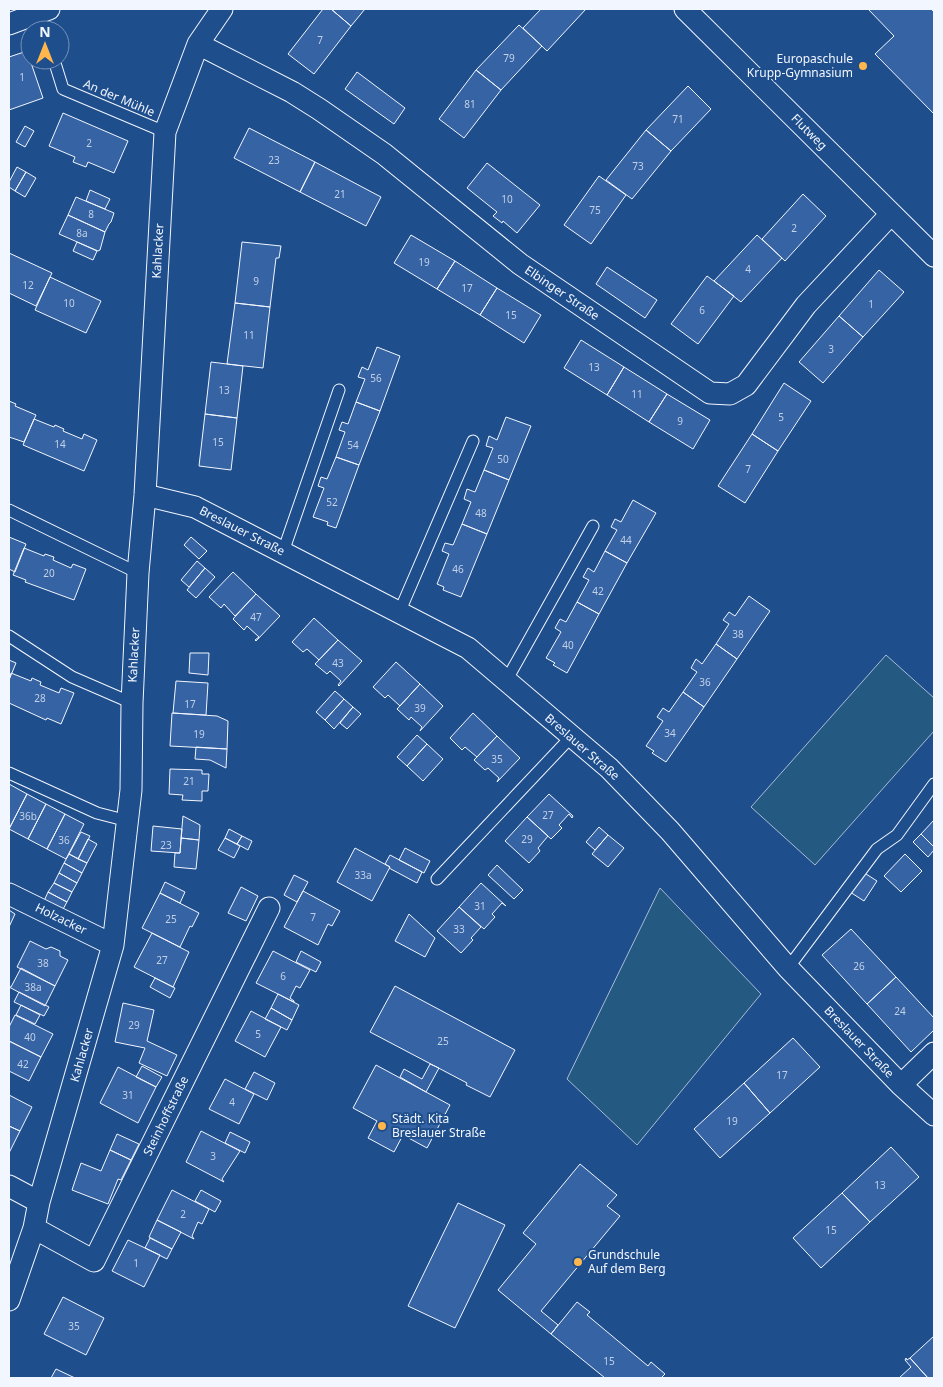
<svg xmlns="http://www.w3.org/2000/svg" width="943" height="1387" font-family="'Noto Sans',sans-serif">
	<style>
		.green { fill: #245a82; stroke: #a8bbd7 }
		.building { fill: #3563a3; stroke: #f2f6ff }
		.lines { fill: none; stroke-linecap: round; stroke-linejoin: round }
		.lane-casing { stroke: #f2f6ff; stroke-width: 13 }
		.street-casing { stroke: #f2f6ff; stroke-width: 23 }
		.lane { stroke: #1f4e8c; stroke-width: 11 }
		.street { stroke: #1f4e8c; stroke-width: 21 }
		.poi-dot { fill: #ffb74d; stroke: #1f4e8c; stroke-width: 2 }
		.labels { text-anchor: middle; stroke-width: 4; stroke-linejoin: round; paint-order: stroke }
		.number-label { font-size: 10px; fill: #c3d1e8 }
		.poi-label { font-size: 12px; fill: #f2f6ff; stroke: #1f4e8c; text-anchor: start }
		.street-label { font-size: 12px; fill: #f2f6ff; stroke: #1f4e8c }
	</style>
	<rect width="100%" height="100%" fill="#1f4e8c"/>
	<path class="green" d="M886 655 934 698V731L815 865 751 807Z
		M660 888 761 994 637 1145 567 1079Z"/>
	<path class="building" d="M323 9H331L351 26 314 74 288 54Z
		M331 9H365L351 26Z
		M541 9H586L547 51 523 28Z
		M868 9H931L934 12V114L875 54 894 36Z
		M519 25 542 46 501 90 476 70Z
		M27 51 43 98 9 110V57Z
		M476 70 501 90 464 138 439 119Z
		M357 72 405 108 394 124 345 89Z
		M688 86 711 109 671 151 646 130Z
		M63 113 128 141 114 173 88 162 86 167 73 162 75 157 49 146Z
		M25 126 34 131 25 147 16 142Z
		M249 128 315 162 300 192 234 158Z
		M646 130 671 151 632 199 606 180Z
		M315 162 381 197 366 226 300 192Z
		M487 163 540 205 517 233 503 221 502 223 493 216 497 212 467 188Z
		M17 167 26 172 15 191 9 187V182Z
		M26 172 36 178 25 197 15 191Z
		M599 176 626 195 591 244 564 225Z
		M90 190 110 199 105 209 86 201Z
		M803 194 826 216 785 261 762 239Z
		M76 197 114 213 111 222 109 224 105 232 68 215Z
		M68 215 105 232 100 250 98 251 59 234Z
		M411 235 455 261 437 289 394 263Z
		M757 235 782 258 741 302 714 281Z
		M77 242 97 251 93 260 73 251Z
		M242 242 281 246 279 258H276L270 307 235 303Z
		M9 253 52 273 36 306 9 293Z
		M455 261 497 288 480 315 437 289Z
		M607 267 657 300 645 318 596 284Z
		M879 270 904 292 863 337 839 316Z
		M707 276 734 296 698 344 671 324Z
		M50 277 101 301 86 333 35 310Z
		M497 288 541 315 524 343 480 315Z
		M235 303 270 307 263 368 227 364Z
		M839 316 863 337 823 383 799 362Z
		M581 340 624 367 607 395 564 368Z
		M377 347 400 356 380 411 356 402 365 379 358 377 362 367 368 370Z
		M211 362 243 366 237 418 205 414Z
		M624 367 667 394 649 422 607 395Z
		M784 383 811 401 778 451 752 434Z
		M667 394 710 420 693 449 649 422Z
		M9 401 16 404 15 406 36 415 24 442 9 437Z
		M356 402 380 411 359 465 336 457 345 432 339 430 342 422 348 424Z
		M205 414 237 418 231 470 199 466Z
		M506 417 531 426 509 480 484 470 493 448 486 446 489 436 497 440Z
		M34 419 54 427 55 425 64 429 63 431 82 439 84 434 97 440 84 471 23 445Z
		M752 434 778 451 745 503 718 486Z
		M336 457 359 465 336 528 327 525 328 522 313 517 324 488 318 486 321 477 327 479Z
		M484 470 509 480 487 534 462 524 471 502 464 499 467 489 475 492Z
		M633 500 656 513 627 563 605 551 617 530 611 527 615 519 621 522Z
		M462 524 487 534 461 597 443 590 444 587 437 584 449 554 442 551 445 543 453 545Z
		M9 537 26 544 15 572 9 569Z
		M191 537 207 551 199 559 184 545Z
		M24 548 44 556 45 554 54 557 53 560 71 568 73 564 86 569 74 600 25 582 26 580 13 575Z
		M605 551 627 563 599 614 577 602 589 580 583 577 588 568 594 572Z
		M197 561 205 568 189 587 181 580Z
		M205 568 215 577 196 598 187 590Z
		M233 572 256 594 235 616 224 604 221 608 209 597Z
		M256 594 280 616 256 641 255 640 259 637 247 626 244 630 233 619Z
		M749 596 770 611 737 659 716 644 729 624 723 620 729 612 735 616Z
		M577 602 599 614 567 673 553 665 555 663 546 658 561 632 555 628 560 619 566 622Z
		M314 618 338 640 319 660 307 649 303 652 292 642Z
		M338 640 362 661 339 686 338 685 341 681 330 671 327 674 315 664Z
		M716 644 737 659 704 707 683 692 697 672 691 668 696 659 702 664Z
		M190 653H209L208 675 189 673Z
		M9 660 16 663 9 680Z
		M396 662 420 684 400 706 388 695 385 698 373 687Z
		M11 673 31 681 32 678 41 682 40 685 59 693 61 688 74 693 61 724 47 718 46 720 9 703V680Z
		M176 681 208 683 206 715 173 713Z
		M420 684 443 706 420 731 422 727 411 717 409 720 397 709Z
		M335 691 344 699 325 720 316 712Z
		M683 692 704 707 666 762 652 753 654 751 646 746 663 721 657 717 663 708 669 712Z
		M344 699 353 707 334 729 325 720Z
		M353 707 361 714 347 729 340 723Z
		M172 713 217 716 228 721 227 749 170 746Z
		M473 713 497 736 477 757 465 747 462 750 450 738Z
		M417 735 427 744 407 766 397 757Z
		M497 736 520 758 497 782 499 778 488 768 485 770 474 760Z
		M427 744 443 759 423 781 407 766Z
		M196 747 227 749 226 768 210 760 195 759Z
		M170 769 202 770V774H209L208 791H202V801L182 800 183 795 169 794Z
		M9 784 27 794 9 829Z
		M27 794 46 804 28 839 9 829Z
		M549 794 573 816 572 818 569 814 559 825 562 828 551 839 527 817Z
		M46 804 65 814 47 849 28 839Z
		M65 814 84 824 66 859 47 849Z
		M183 816 200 825 199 840 181 838Z
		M527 817 548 836 538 848 540 851 529 863 505 841Z
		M934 820V847L921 834Z
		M153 826 182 829 180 853 151 851Z
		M599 827 608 835 595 850 586 842Z
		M229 829 242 836 237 844 225 838Z
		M81 832 90 836 78 859 69 854Z
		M921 834 934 847V850L928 857 913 842Z
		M608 835 624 848 608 867 592 854Z
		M242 836 252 841 248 850 237 844Z
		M181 838 199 840 196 869 174 867 175 853H180Z
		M225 838 240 846 234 858 218 850Z
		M88 839 97 844 87 863 78 859Z
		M355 848 390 867 372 901 337 882Z
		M405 848 430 861 424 873 399 860Z
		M69 854 87 863 82 873 64 863Z
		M905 854 922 871 901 892 884 876Z
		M390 855 422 872 417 883 389 868 390 867 385 864Z
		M64 863 82 873 77 883 59 873Z
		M497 865 523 890 514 899 488 875Z
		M863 872 877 881 864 901 850 892Z
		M59 873 77 883 72 892 54 883Z
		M294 875 308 882 297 902 284 895Z
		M165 882 185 892 180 903 160 893Z
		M54 883 72 892 67 902 48 892Z
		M481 883 506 906 502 903 492 914 495 917 484 929 459 907Z
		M241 887 258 896 246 921 228 913Z
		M303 891 340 911 332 926 328 924 318 945 284 927Z
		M48 892 67 902 62 911 44 901Z
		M160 893 199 913 192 927 190 926 180 947 142 928Z
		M459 907 481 927 471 938 473 940 461 953 437 931Z
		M9 910 15 914 9 927Z
		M409 914 435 938 425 957 395 941Z
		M851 929 896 977 867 1004 822 955Z
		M152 933 189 952 173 987 134 967Z
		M30 941 46 949 51 947 60 951V956L68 960 55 986 17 967Z
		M273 951 310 970 300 988 296 986 290 998 294 1001V1002L256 983Z
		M301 951 321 962 316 972 296 962Z
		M21 968 55 986 45 1006 9 987H11Z
		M896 977 934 1018V1030L911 1052 867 1004Z
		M155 978 175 988 170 998 150 987Z
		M395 986 515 1050 490 1097 466 1085 467 1083 370 1032Z
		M19 992 49 1007 44 1016 14 1002Z
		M278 994 299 1005 292 1020 271 1008Z
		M123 1003 154 1010 147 1041 177 1055 167 1076 139 1063 145 1048 115 1042Z
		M21 1005 40 1015 35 1024 16 1015Z
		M271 1008 292 1020 287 1030 265 1019Z
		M251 1011 281 1027 265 1057 235 1041Z
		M15 1015 53 1034 41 1057 9 1041V1027Z
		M793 1038 820 1067 770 1113 744 1083Z
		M9 1041 41 1057 29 1081 9 1071Z
		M430 1064 439 1068 426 1092 400 1077 404 1069 422 1079Z
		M376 1065 450 1105 427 1148 403 1135 394 1152 368 1138 377 1121 353 1108Z
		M142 1066 162 1077 156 1087 136 1077Z
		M118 1067 156 1087 138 1123 100 1103Z
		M254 1072 275 1083 267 1100 245 1089Z
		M225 1079 254 1094 239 1124 209 1109Z
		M744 1083 770 1113 720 1158 694 1129Z
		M9 1095 32 1107 20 1131 9 1126Z
		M9 1126 20 1131 9 1153Z
		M201 1131 240 1151 222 1179 224 1182 186 1162Z
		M230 1132 250 1142 245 1153 225 1143Z
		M117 1134 139 1144 131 1160 110 1150Z
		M891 1147 919 1177 870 1222 842 1193Z
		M110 1150 131 1160 121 1180 118 1179 108 1204 72 1190 81 1163 101 1171Z
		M580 1164 617 1195 607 1206 620 1216 541 1311 558 1325 551 1334 498 1290 536 1244 523 1233Z
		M172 1190 209 1209 202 1224 198 1222 192 1236 194 1239 157 1220Z
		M201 1190 221 1201 215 1212 195 1201Z
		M842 1193 870 1222 821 1268 793 1238Z
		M458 1203 505 1225 455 1328 408 1306Z
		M157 1220 181 1232 172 1249 149 1237Z
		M150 1238 172 1249 167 1259 145 1248Z
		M128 1240 160 1255 144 1287 112 1271Z
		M63 1297 104 1318 86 1355 44 1334Z
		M577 1302 590 1312 587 1315 648 1366 651 1362 665 1374 662 1377 664 1378H605L551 1334Z
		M934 1336V1378H928L910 1358Z
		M906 1358 907 1360 910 1358 928 1378H899L911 1367 905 1360Z
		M56 1369 75 1378H51Z"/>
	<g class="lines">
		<defs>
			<path id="lane" d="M39 13 44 30
				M54 60 63 89 165 132
				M9 510 138 573
				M283 552 339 390
				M399 613 473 441
				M9 636 72 677 132 703
				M506 681 593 526
				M9 773 97 813 128 821
				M437 879 571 737
				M788 968 877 849 897 835 934 784"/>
			<path id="street" d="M685 9 934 256
				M9 24 49 9
				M198 44 292 92 319 109 384 154 520 264 710 393 730 394 746 385 806 305 891 214
				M145 495 195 507 468 648 609 768 670 831 788 968 901 1085 934 1115
				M9 894 113 945
				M901 1085 934 1053
				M9 1186 39 1202
				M34 1228 94 1261 269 908
				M9 1300 34 1228 39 1202 113 945 131 790 132 703 138 573 145 495 165 132 198 44 222 9"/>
		</defs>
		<use href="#lane" class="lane-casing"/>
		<use href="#street" class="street-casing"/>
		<use href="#lane" class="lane"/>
		<use href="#street" class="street"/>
	</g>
	<g class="poi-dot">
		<circle cx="863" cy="66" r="5"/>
		<circle cx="382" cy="1126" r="5"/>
		<circle cx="578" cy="1262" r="5"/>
	</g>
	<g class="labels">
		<g class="number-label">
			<text x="320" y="44">7</text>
			<text x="509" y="62">79</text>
			<text x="22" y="81">1</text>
			<text x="470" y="108">81</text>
			<text x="678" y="123">71</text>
			<text x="89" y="147">2</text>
			<text x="274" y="164">23</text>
			<text x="638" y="170">73</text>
			<text x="340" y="198">21</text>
			<text x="507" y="203">10</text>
			<text x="595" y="214">75</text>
			<text x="91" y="218">8</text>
			<text x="794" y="232">2</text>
			<text x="82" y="237">8a</text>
			<text x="424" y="266">19</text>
			<text x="748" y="273">4</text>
			<text x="256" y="285">9</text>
			<text x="28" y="289">12</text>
			<text x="467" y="292">17</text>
			<text x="69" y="307">10</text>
			<text x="871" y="308">1</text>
			<text x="702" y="314">6</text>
			<text x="511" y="319">15</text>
			<text x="249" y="339">11</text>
			<text x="831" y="353">3</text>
			<text x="594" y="371">13</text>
			<text x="376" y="382">56</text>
			<text x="224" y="394">13</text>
			<text x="637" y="398">11</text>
			<text x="781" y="421">5</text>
			<text x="680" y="425">9</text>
			<text x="218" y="446">15</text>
			<text x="60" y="448">14</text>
			<text x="353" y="449">54</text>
			<text x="503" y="463">50</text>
			<text x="748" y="473">7</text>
			<text x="332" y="506">52</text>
			<text x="481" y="517">48</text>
			<text x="626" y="544">44</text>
			<text x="458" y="573">46</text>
			<text x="49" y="577">20</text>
			<text x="598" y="595">42</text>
			<text x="256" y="621">47</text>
			<text x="738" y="638">38</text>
			<text x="568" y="649">40</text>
			<text x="338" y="667">43</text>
			<text x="705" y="686">36</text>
			<text x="40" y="702">28</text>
			<text x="190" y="708">17</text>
			<text x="420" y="712">39</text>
			<text x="670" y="737">34</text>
			<text x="199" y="738">19</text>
			<text x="497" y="763">35</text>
			<text x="189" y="785">21</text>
			<text x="548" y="819">27</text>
			<text x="28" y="820">36b</text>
			<text x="527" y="843">29</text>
			<text x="64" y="844">36</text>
			<text x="166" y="849">23</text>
			<text x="363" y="879">33a</text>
			<text x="480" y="910">31</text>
			<text x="313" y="921">7</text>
			<text x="171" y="923">25</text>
			<text x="459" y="933">33</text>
			<text x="162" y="964">27</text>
			<text x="43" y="967">38</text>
			<text x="859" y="970">26</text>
			<text x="283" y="980">6</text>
			<text x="33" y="991">38a</text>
			<text x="900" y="1015">24</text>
			<text x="134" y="1029">29</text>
			<text x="258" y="1038">5</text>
			<text x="30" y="1041">40</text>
			<text x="443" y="1045">25</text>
			<text x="23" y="1068">42</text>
			<text x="782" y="1079">17</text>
			<text x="128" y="1099">31</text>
			<text x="232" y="1106">4</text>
			<text x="732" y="1125">19</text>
			<text x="213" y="1160">3</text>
			<text x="880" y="1189">13</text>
			<text x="183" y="1218">2</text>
			<text x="831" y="1234">15</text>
			<text x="136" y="1267">1</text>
			<text x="74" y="1330">35</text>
			<text x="609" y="1365">15</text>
		</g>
		<g class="poi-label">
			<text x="853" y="63" text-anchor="end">Europaschule<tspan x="853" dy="14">Krupp-Gymnasium</tspan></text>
			<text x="392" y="1123">Städt. Kita<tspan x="392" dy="14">Breslauer Straße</tspan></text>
			<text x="588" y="1259">Grundschule<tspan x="588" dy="14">Auf dem Berg</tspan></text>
		</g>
		<g class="street-label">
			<text transform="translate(119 98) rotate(23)" y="4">An der Mühle</text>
			<text transform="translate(809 132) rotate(45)" y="4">Flutweg</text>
			<text transform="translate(158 251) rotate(-87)" y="4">Kahlacker</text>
			<text transform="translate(562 293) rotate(34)" y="4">Elbinger Straße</text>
			<text transform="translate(242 531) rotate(27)" y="4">Breslauer Straße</text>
			<text transform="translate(134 655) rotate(-87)" y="4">Kahlacker</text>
			<text transform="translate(582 747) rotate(41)" y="4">Breslauer Straße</text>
			<text transform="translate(61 919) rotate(26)" y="4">Holzacker</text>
			<text transform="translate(859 1042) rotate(46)" y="4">Breslauer Straße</text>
			<text transform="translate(82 1055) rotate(-74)" y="4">Kahlacker</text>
			<text transform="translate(166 1116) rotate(-64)" y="4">Steinhoffstraße</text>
		</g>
	</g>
	<rect width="943" height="1387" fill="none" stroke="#f2f6ff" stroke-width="20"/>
	<g transform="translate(45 45)"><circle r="24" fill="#1f4e8c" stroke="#7391ba"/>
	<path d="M0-4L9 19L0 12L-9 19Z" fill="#ffb74d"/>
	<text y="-8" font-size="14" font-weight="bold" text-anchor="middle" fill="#f2f6ff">N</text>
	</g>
</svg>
